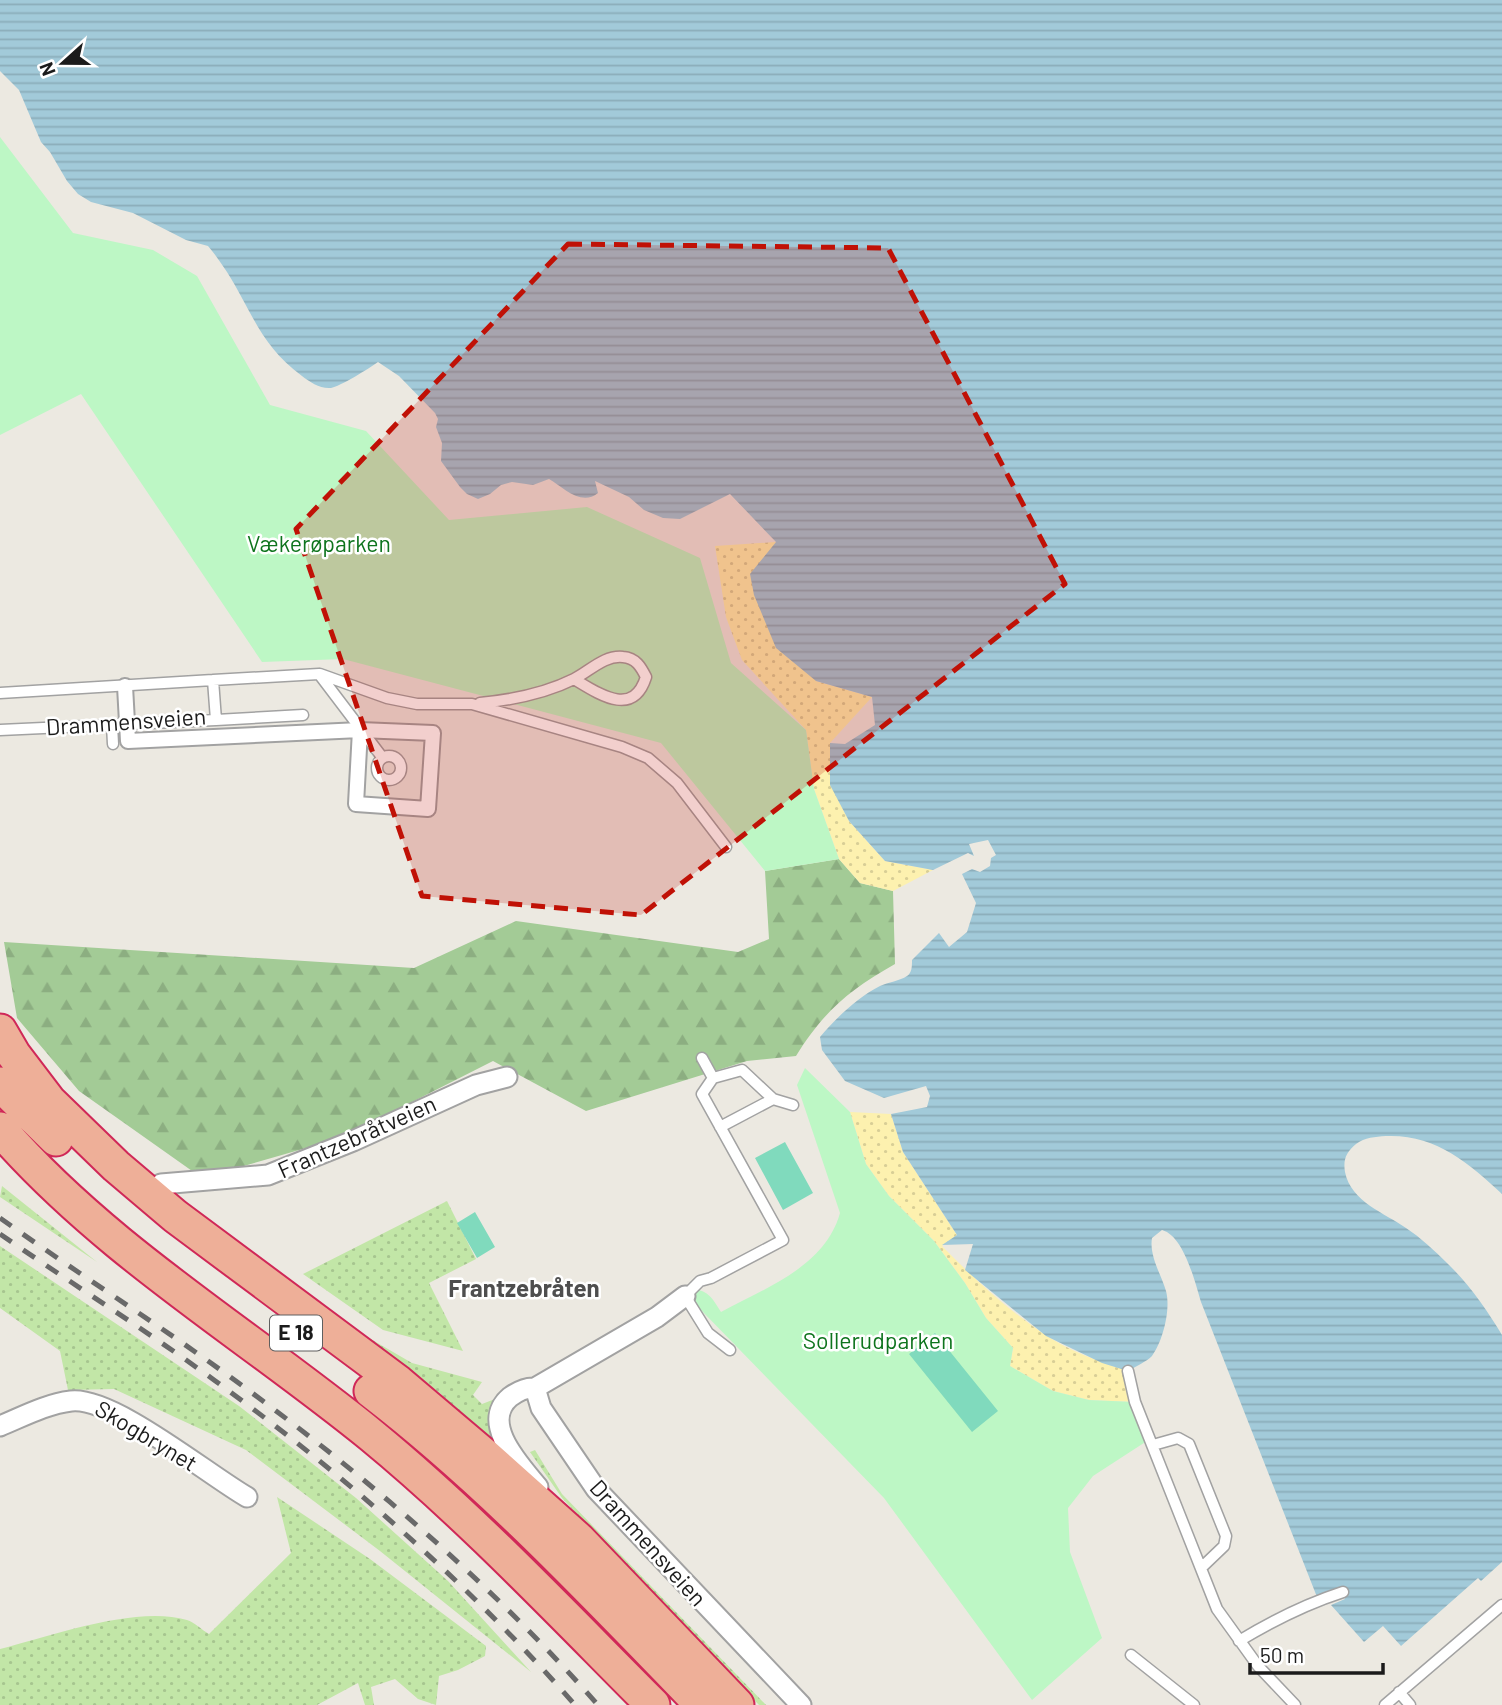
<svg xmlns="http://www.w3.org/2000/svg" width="1502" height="1705" font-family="Barlow,sans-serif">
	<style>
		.grass { fill: url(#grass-dots) }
		.forest { fill: url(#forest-firs) }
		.sand { fill: url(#sand-dots) }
		.park { fill: #bdf7c5 }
		.pitch { fill: #80dabd }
		.water { fill: url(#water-rules) }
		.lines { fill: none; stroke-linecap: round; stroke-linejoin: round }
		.service-casing { stroke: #a2a2a2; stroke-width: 13 }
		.pedestrian-casing { stroke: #a2a2a2; stroke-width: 18 }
		.minor-casing { stroke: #a2a2a2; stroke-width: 23 }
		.trunk-casing { stroke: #d02858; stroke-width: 37 }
		.service { stroke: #fff; stroke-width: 10 }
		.pedestrian { stroke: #fff; stroke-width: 14 }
		.minor { stroke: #fff; stroke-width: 19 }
		.trunk { stroke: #eeaf98; stroke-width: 33 }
		.rail { stroke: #696969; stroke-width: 5; stroke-dasharray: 14 14; stroke-linecap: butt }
		.marked { fill: #c01106; fill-opacity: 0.2; stroke: #c01106; stroke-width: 5; stroke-dasharray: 14 9; stroke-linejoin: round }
		.labels { text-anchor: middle; stroke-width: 5; stroke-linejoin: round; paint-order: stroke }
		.shield { fill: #fff; stroke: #5f5f5f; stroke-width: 2 }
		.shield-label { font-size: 21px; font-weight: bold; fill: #1b1b1b }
		.park-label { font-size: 23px; fill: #0e741d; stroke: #fff }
		.street-label { font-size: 23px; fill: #1b1b1b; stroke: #fff }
		.neighbourhood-label { font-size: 24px; font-weight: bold; fill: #4e4e4e; stroke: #fff }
	</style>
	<defs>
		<pattern id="grass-dots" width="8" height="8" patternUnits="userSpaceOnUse" patternTransform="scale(1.75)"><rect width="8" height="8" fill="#c2e6a7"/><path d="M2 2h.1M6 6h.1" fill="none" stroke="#a6c58f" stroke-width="1.8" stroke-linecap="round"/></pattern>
		<pattern id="forest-firs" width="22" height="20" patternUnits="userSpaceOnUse" patternTransform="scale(1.75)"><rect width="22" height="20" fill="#a3cb96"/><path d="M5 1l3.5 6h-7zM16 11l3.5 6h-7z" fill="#8cae81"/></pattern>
		<pattern id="sand-dots" width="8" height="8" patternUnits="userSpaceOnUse" patternTransform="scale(1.75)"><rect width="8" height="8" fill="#fdf1af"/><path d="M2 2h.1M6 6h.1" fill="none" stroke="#d8ce96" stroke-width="1.8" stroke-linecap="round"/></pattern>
		<pattern id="water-rules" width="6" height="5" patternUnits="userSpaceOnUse" patternTransform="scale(1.75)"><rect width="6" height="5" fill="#a2cad9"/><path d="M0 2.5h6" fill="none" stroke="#8badba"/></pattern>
	</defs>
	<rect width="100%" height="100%" fill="#ece9e1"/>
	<path class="grass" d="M2 1186 97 1262 0 1197Z
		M447 1201 476 1259 429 1283 463 1351 383 1330 303 1274Z
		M0 1246 239 1406 356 1498 448 1581 531 1672 380 1551 246 1450 114 1389 68 1390 60 1351 0 1308Z
		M307 1302 412 1363 482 1382 473 1395 482 1404 495 1399 498 1445 484 1446 440 1393 395 1367Z
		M535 1450 562 1494 766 1705H759L562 1498 530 1452Z
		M277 1497 370 1559 486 1646 485 1656 458 1670 439 1676 436 1705 418 1699 395 1679 371 1687 374 1705H365L358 1683 317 1705H0V1649C51 1636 136 1605 187 1620 194 1622 202 1630 209 1634L291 1553Z"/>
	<path class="forest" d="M839 859 860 883 893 891 895 964C849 990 824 1011 796 1056L747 1061 586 1111 493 1061 341 1138 202 1178 79 1091 17 1018 4 942 414 968 516 921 738 952 769 939 765 871Z"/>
	<path class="sand" d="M776 542 816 681 872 697 830 743 831 785 849 821 885 861 933 870 893 891 860 883 839 859 814 789 806 730 742 660 726 617 715 546Z
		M850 1112 891 1114 903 1152 957 1235 942 1246C973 1278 1007 1309 1044 1334 1069 1351 1100 1362 1128 1371L1135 1402 1089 1400 1053 1391 1010 1366 1013 1348 986 1318 965 1283 934 1241 889 1196 866 1164Z"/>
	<path class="park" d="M0 137 73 233 153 250 197 276 270 405 366 431 449 520 587 507 700 558 731 663 806 730 814 789 839 859 765 871 661 743 343 659 262 662 81 394 0 435Z
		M805 1068 850 1112 866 1164 889 1196 934 1241 965 1283 986 1318 1013 1348 1010 1366 1053 1391 1089 1400 1135 1402 1150 1439 1093 1476 1068 1508 1070 1552 1102 1638 1032 1700 884 1498 701 1310 692 1297 699 1290C711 1293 715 1303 721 1312 765 1288 825 1267 840 1213L797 1085Z"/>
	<path class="pitch" d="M785 1142 813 1193 783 1210 755 1158Z
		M475 1212 495 1247 477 1258 457 1223Z
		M935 1333 998 1411 972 1432 909 1354Z"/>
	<path class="water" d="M0 0H1502V1194C1468 1162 1435 1134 1386 1136 1375 1137 1365 1137 1356 1144 1346 1152 1343 1160 1345 1172 1351 1202 1385 1213 1406 1228 1421 1238 1434 1250 1447 1263 1469 1284 1487 1310 1502 1335V1562L1481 1581 1478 1578 1401 1646 1383 1626 1364 1642 1331 1605 1345 1599 1339 1587 1317 1597 1201 1302C1195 1282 1184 1236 1162 1230L1152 1238C1149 1256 1161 1274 1166 1291 1171 1309 1163 1341 1152 1356 1146 1362 1136 1366 1128 1371L1102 1363 1046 1336 965 1270 973 1244 942 1245 957 1235 903 1152 891 1114 927 1107 930 1096 926 1086 884 1098 845 1081 822 1050 820 1037C836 1018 858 997 880 986 888 982 900 981 907 976 912 973 912 966 912 960L939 933 949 947 967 932 976 903 962 874 972 869 980 872 990 866 991 858 996 855 988 840 969 844 974 856 968 853 933 870 885 861 849 821 830 785V743L845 744 875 725 872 697 816 681 776 648 754 595 750 574 776 542 730 494 680 519 663 518 644 510 629 497 595 481 598 493C581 507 563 487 549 479L533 485 512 482 501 485 490 494 478 499 467 494 460 487 441 461 442 443 436 427 438 419 435 413 399 376 378 362C370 368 339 387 331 388 320 389 310 382 302 376 260 345 253 313 227 272 221 263 215 254 208 246L186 240 133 213 91 202 78 194 67 181 50 152 41 142 19 90 0 71Z"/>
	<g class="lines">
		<defs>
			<path id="service" d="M320 674 387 698 417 704H472L622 747 648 758 677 783 726 847
				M0 693 213 680
				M480 703C511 700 546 693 574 679 590 671 604 655 623 657 636 658 641 667 646 677 633 718 599 694 574 679
				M216 720 303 715
				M112 725 113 744
				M0 730 216 720 213 680 319 674 382 757
				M377 768a12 12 0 1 1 24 0a12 12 0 1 1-24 0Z
				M702 1058 713 1078 702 1094 783 1240 711 1278 700 1281 685 1296 708 1333 730 1350
				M713 1078 742 1070 773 1099 720 1127
				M773 1099 793 1105
				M1128 1371 1135 1402 1217 1609 1258 1666 1295 1705
				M1153 1445 1178 1438 1189 1444 1226 1536 1224 1546 1201 1568
				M1239 1641C1272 1621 1306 1604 1343 1592
				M1131 1655 1194 1705
				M1399 1692 1410 1705
				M1385 1705 1502 1605"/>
			<path id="pedestrian" d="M125 686 128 741 360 730 433 733 428 809 356 804 360 730"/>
			<path id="minor" d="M161 1184 268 1175 353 1141 476 1085 507 1077
				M535 1388 657 1317 685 1296
				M0 1426C22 1417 46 1404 71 1401 112 1396 207 1474 247 1497
				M538 1487C521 1466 479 1423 510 1397 517 1392 526 1387 535 1388L541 1408 596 1489 801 1705"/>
			<path id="trunk" d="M0 1031 14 1055 49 1101 116 1166 175 1216 398 1382 483 1454 578 1539 737 1705
				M0 1084 56 1139
				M0 1129C106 1251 247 1334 371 1435 472 1518 561 1613 653 1705
				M371 1391C492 1484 596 1596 702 1705"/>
		</defs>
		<use href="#service" class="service-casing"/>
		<use href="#pedestrian" class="pedestrian-casing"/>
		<use href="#minor" class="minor-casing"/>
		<use href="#trunk" class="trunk-casing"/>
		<use href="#service" class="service"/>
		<use href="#pedestrian" class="pedestrian"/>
		<use href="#minor" class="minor"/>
		<use href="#trunk" class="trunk"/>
		<path class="rail" d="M0 1218C73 1270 150 1319 222 1371 358 1469 487 1579 598 1705
			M0 1234C71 1283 144 1329 214 1380 346 1476 468 1583 575 1705"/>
	</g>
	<path class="marked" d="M568 244 888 248 1065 584 641 915 422 896 296 529Z"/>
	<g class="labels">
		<rect class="shield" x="270" y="1315.5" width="52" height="35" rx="5"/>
		<g class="shield-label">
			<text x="296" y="1340">E 18</text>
		</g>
		<g class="park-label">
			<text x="319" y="552">Vækerøparken</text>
			<text x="878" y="1349">Sollerudparken</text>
		</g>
		<g class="street-label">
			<text transform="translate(126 722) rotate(-4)" y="8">Drammensveien</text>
			<text transform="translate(357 1137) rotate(-24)" y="8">Frantzebråtveien</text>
			<text transform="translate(146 1436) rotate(31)" y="8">Skogbrynet</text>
			<text transform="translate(648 1543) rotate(48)" y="8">Drammensveien</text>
		</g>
		<g class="neighbourhood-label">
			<text x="524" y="1297">Frantzebråten</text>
		</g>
	</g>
	<g transform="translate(63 63) rotate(249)" stroke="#ffffff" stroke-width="5" paint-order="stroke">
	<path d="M0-5L12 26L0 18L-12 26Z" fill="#1b1b1b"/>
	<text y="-10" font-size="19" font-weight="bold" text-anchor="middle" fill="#1b1b1b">N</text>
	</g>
	<path d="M1250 1663v10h133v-10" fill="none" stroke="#1b1b1b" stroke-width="3.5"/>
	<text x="1260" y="1663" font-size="21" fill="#1b1b1b" stroke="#ffffff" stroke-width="5" paint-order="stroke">50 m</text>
</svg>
